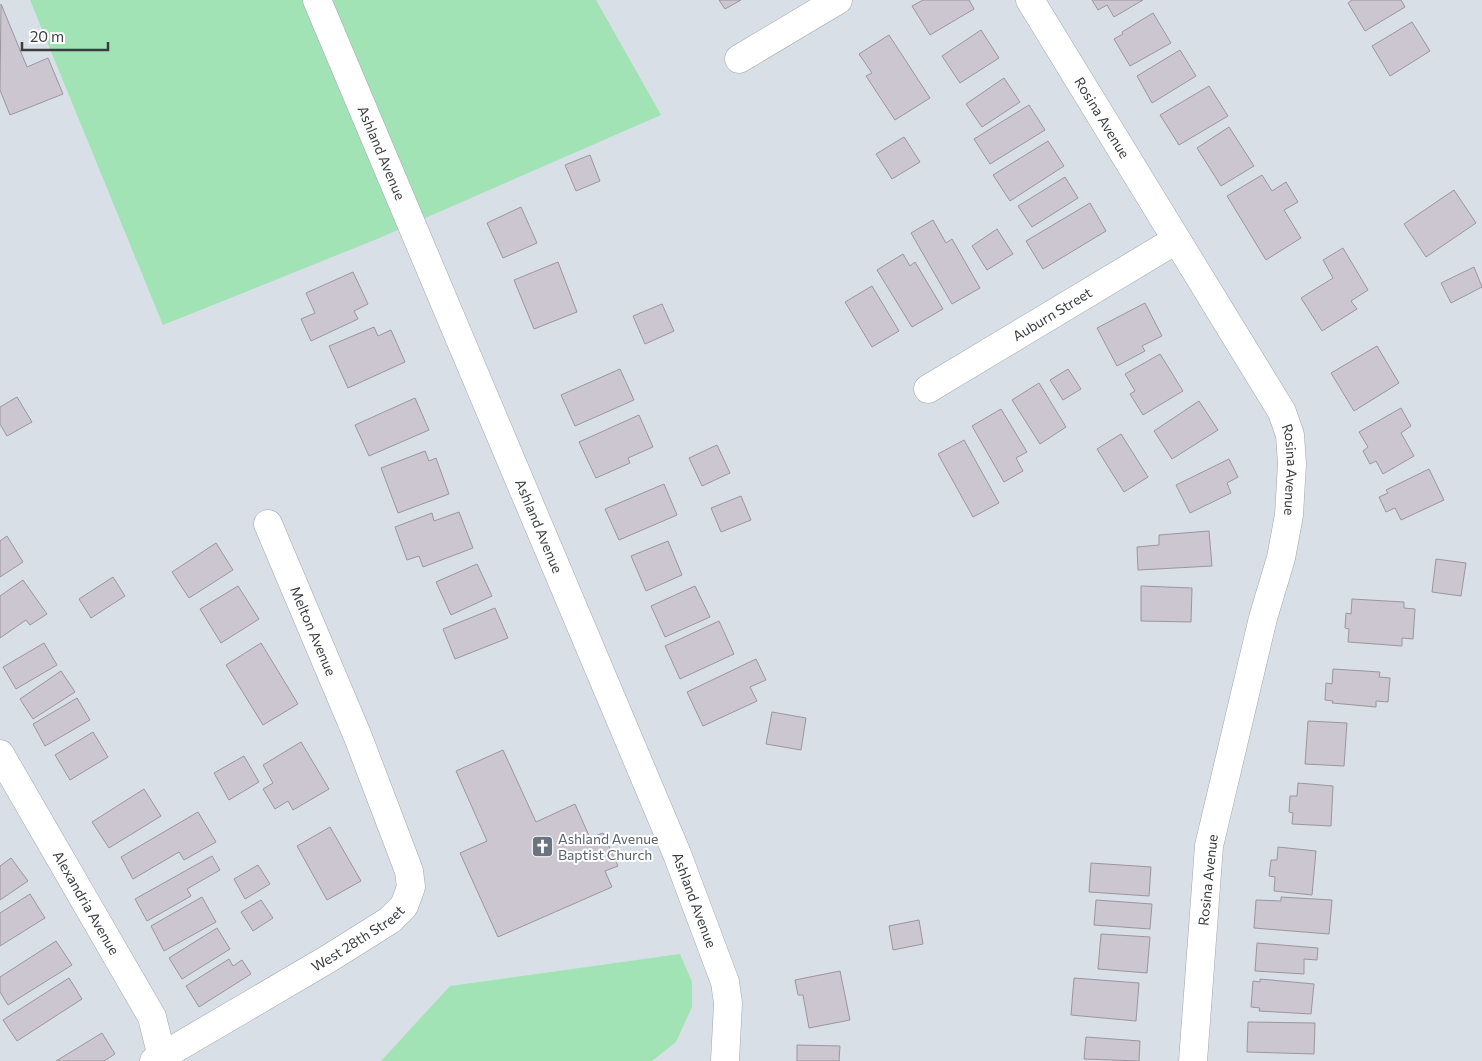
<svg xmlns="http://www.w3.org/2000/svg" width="1482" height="1061" font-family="Commissioner,sans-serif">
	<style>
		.green { fill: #a1e3b4 }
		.building { fill: #cbc6cf; stroke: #9b969e }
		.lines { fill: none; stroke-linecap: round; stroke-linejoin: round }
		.street-casing { stroke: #a0a7ae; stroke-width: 29 }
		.street { stroke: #fff; stroke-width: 28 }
		.labels { text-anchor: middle; stroke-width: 4; stroke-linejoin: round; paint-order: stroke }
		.street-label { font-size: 14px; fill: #3a3d40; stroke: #fff }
		.worship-label { font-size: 14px; fill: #5b616d; stroke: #fff; text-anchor: start }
	</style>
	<rect width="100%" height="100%" fill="#d8dfe6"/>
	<path class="green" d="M30 0H596L661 115 377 239 163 325Z
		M680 954 692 982V1007L676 1042 652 1061H381L450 986Z"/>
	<path class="building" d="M719 0H741L725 9Z
		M923 0H969L974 9 930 35 912 6Z
		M1092 0H1143L1114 17 1107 5 1098 10Z
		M1352 0H1401L1405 7 1365 31 1348 3Z
		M1 4 27 67 48 58 63 94 10 115 0 90Z
		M1153 13 1171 43 1130 66 1114 39 1123 34 1122 32Z
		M1412 22 1430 51 1390 76 1372 46Z
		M981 30 999 58 960 83 942 56Z
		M889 35 930 98 895 120 866 76 872 73 859 54Z
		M1180 50 1196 76 1152 103 1137 76Z
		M1004 78 1020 102 982 127 966 104Z
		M1209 86 1228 116 1179 145 1160 115Z
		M1029 105 1045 130 990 164 974 139Z
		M1229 127 1254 166 1221 186 1197 148Z
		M904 137 920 162 892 179 876 154Z
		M1048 141 1064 166 1010 201 993 175Z
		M590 155 600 181 576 191 565 165Z
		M1262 175 1272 191 1286 182 1298 202 1284 210 1301 238 1266 260 1227 196Z
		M1065 177 1078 198 1032 227 1018 206Z
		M1454 190 1476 223 1426 257 1404 224Z
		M1090 203 1106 231 1043 269 1026 241Z
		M521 207 537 243 503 258 487 223Z
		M933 220 946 243 952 239 980 288 952 304 911 233Z
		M997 229 1013 254 987 270 972 246Z
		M1343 248 1368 290 1351 301 1357 309 1322 331 1301 298 1333 278 1323 260Z
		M903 254 910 266 915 262 943 309 912 327 877 270Z
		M558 262 577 312 534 329 514 280Z
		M1474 267 1482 287 1451 303 1441 283Z
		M353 272 368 304 354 311 358 319 311 341 301 319 315 313 306 293Z
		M872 286 899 331 872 347 845 302Z
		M1145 303 1162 336 1142 346 1145 351 1117 366 1097 328Z
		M662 304 674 331 645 344 633 316Z
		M374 327 378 336 391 330 405 362 348 388 329 346Z
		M1377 346 1399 383 1354 411 1331 373Z
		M1160 354 1183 391 1143 415 1130 394 1135 391 1125 374Z
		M620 369 634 400 575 426 561 395Z
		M1068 369 1081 389 1063 400 1050 380Z
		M1039 383 1066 427 1040 444 1012 400Z
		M17 397 32 422 7 436 0 424V407Z
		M415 398 429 430 369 456 355 425Z
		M1199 401 1218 430 1172 459 1154 431Z
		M1401 408 1411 426 1401 433 1414 456 1383 474 1376 461 1370 464 1363 451 1368 447 1359 432Z
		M1001 409 1027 452 1016 458 1023 471 1004 482 972 426Z
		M639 415 653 447 628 458 630 463 596 478 579 442Z
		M1121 434 1148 477 1124 492 1097 449Z
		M964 440 999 503 973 517 938 454Z
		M717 445 730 473 702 486 689 458Z
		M425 451 429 461 436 458 449 494 398 513 381 468Z
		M1229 459 1238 477 1227 483 1231 493 1190 513 1176 485Z
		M1429 469 1444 500 1401 520 1395 508 1386 512 1379 497 1388 493 1386 490Z
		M664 484 677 515 619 540 605 509Z
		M741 496 751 520 721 532 711 508Z
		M459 512 473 548 423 567 419 556 407 560 395 527 432 513 434 521Z
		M1209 531 1212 566 1138 570 1137 547 1159 545V535Z
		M7 536 23 562 0 577V541Z
		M668 541 682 575 646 591 631 556Z
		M216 543 233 570 189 598 172 572Z
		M1436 559 1466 563 1461 596 1432 592Z
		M477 564 492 596 451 615 436 582Z
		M113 577 125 596 91 618 79 599Z
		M23 580 47 614 30 625 26 620 0 638V596Z
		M238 586 259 619 221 643 200 609Z
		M695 586 710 617 665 637 651 606Z
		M1141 586 1192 588 1191 622 1141 621Z
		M1352 599 1404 602V608L1415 609 1413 639 1402 638V646L1348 642 1349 629 1345 628 1346 613 1351 614Z
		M495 608 508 638 455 659 443 629Z
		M719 621 734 654 680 679 665 646Z
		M44 643 57 665 16 689 3 667Z
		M261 643 298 704 263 725 226 665Z
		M756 659 766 680 750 687 757 701 703 726 687 692Z
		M1333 669 1380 672 1379 677 1390 678 1388 702 1376 701V707L1332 703 1333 701 1325 700 1326 683 1332 684Z
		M61 671 75 692 33 719 20 699Z
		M77 698 90 720 45 746 33 724Z
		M772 712 806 718 801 750 766 744Z
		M1308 721 1347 723 1344 766 1305 764Z
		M93 732 108 757 70 780 55 755Z
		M301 742 329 789 293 810 288 801 275 809 263 789 273 783 263 765Z
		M503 750 536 822 575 804 590 838 603 833 618 866 605 871 612 887 498 937 460 853 487 841 456 771Z
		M244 756 259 782 229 800 214 773Z
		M1298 783 1333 786 1331 826 1292 824 1293 813 1289 812 1290 796H1297Z
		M144 789 161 816 109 848 92 822Z
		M198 812 216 842 184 860 179 852 133 879 121 857Z
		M330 827 361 881 327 900 297 846Z
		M1278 847 1316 851 1312 895 1274 891 1275 877 1269 876 1271 860H1277Z
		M212 856 220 870 187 889 191 896 147 921 135 899Z
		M11 858 28 881 0 900V866Z
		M1091 863 1151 867 1149 896 1089 892Z
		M258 865 270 884 245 899 234 879Z
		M30 894 45 918 0 946V913Z
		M202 897 216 922 164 951 151 926Z
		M1281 897 1332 900 1329 934 1254 928 1256 900 1281 901Z
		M261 900 273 918 253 931 241 912Z
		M1096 900 1152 904 1150 929 1094 925Z
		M919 920 923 944 893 950 889 926Z
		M217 928 230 949 182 979 169 958Z
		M1101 934 1150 937 1147 973 1098 969Z
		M56 941 72 965 8 1005 0 992V977Z
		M1257 943 1318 948 1317 960 1304 959V974L1255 971Z
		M229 959 233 966 242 960 251 974 199 1007 186 986Z
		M840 971 850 1020 809 1028 803 995H798L795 980Z
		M69 978 82 999 17 1041 3 1020Z
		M1074 978 1139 983 1136 1021 1071 1015Z
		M1260 979 1314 984 1311 1014 1259 1011 1260 1008 1251 1007 1253 981 1260 982Z
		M1248 1022 1315 1023 1314 1054 1247 1052Z
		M102 1033 115 1054 104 1061H56Z
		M1086 1037 1140 1041 1139 1061 1084 1059Z
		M797 1045 840 1046 839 1061H797Z"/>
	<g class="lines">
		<defs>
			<g id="street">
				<path id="s1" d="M317 0 677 854 725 982 728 1003 725 1061"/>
				<path id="s2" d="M1030 0 1282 412 1290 435 1292 464 1289 515 1281 558 1263 618 1209 846 1193 1061"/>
				<path d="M739 59 838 0"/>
				<path id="s3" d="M928 389 1176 240"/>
				<path id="s4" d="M0 754 152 1017 163 1061"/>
				<path id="s5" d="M154 1061 328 959 390 920 404 906 411 887 409 871 358 737 268 524"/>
			</g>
		</defs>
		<use href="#street" class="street-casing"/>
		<use href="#street" class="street"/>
	</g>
	<defs>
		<symbol id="church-square" viewBox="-11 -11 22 22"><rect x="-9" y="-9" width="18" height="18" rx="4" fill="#6b7280" stroke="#fff"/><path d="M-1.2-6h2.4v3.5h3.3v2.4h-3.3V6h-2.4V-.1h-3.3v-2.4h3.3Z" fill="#fff"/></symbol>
	</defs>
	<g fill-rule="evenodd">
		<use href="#church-square" x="530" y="834" width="25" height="25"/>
	</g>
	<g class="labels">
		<g class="street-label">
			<text dy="5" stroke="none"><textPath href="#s2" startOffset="138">Rosina Avenue</textPath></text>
			<text dy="5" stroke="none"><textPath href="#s1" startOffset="166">Ashland Avenue</textPath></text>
			<text dy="5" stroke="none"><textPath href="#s3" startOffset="145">Auburn Street</textPath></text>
			<text dy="5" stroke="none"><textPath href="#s2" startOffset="542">Rosina Avenue</textPath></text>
			<text dy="5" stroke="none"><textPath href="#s1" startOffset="571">Ashland Avenue</textPath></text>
			<text transform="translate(313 631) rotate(67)" y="5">Melton Avenue</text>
			<text transform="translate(1208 880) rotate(-84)" y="5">Rosina Avenue</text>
			<text dy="5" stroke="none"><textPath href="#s1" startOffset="976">Ashland Avenue</textPath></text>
			<text dy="5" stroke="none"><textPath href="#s4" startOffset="172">Alexandria Avenue</textPath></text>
			<text dy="5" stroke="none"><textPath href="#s5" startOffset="238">West 28th Street</textPath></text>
		</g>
		<g class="worship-label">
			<text x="558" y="844">Ashland Avenue<tspan x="558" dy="16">Baptist Church</tspan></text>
		</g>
	</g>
	<path d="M22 42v8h86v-8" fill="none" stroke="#3a3d40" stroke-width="2.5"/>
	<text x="30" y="42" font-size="15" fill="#3a3d40" stroke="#ffffff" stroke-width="4" paint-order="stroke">20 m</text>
</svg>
